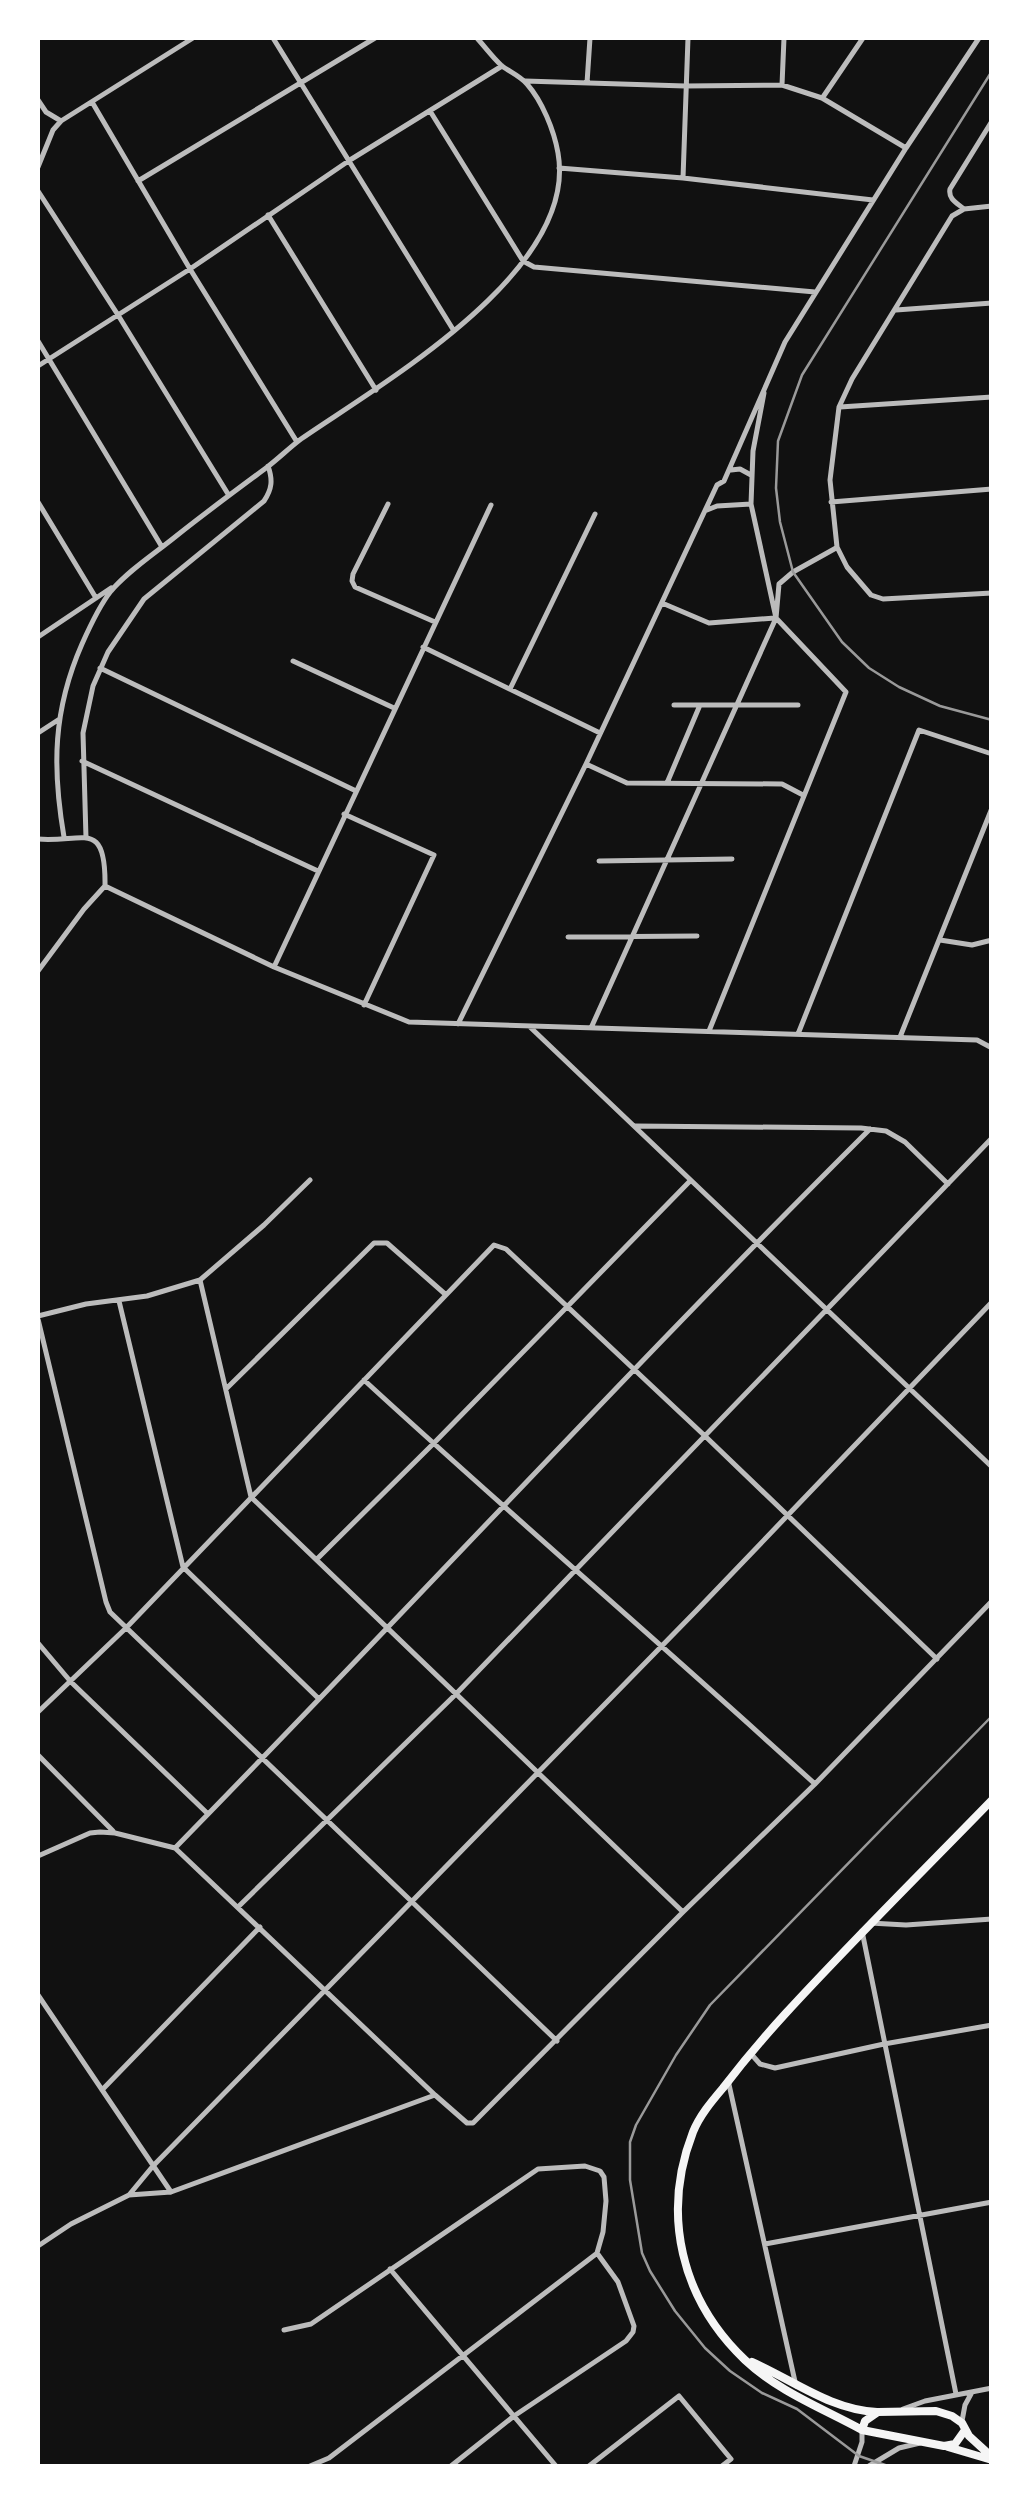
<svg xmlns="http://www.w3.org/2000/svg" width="1029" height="2504" font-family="'Zilla Slab',serif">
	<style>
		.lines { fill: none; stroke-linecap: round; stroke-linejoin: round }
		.minor { stroke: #bcbcbc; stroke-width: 5 }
		.tertiary { stroke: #bcbcbc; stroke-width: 5 }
		.primary { stroke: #f5f5f5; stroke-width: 8 }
		.rail { stroke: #9a9a9a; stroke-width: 2.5 }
	</style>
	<rect width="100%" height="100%" fill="#111"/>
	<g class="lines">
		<path class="minor" d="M273 38 454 331
			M525 81 685 86 782 85 822 98 906 148
			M587 83 590 38
			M782 85 784 38
			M823 97 863 38
			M38 100 46 112 61 121
			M92 102 190 269 297 442
			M430 111 523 261 534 267 815 292
			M38 167 53 130 61 121 193 38
			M559 168 683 178 873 200
			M683 178 688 38
			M138 181 375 38
			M38 191 118 315 228 494
			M992 206 964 209 952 216 852 379 839 407 830 480 837 547 847 567 871 595 883 599 992 593
			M964 209C957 203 948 199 950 189L992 121
			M268 215 376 390
			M896 310 992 303
			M38 341 162 547
			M38 366 190 269 350 160 502 66
			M840 407 992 397
			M731 470 740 469 751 475
			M38 502 96 598
			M831 502 992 489
			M388 504 353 574 352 581 355 587 435 622
			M707 510 717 506 751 504
			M662 603 709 623 775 618
			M38 637 111 588
			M423 647 600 733
			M293 661 394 708
			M100 668 354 790
			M510 689 595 514
			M674 705H798
			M38 733 58 720
			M82 761 318 871
			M586 764 627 783 782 784 803 795
			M667 783 700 705
			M344 814 434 855 364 1005
			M64 837C52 767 53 710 82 644 90 626 99 606 111 591 129 570 154 554 175 537 205 513 235 491 266 468 278 459 289 448 301 439 382 383 579 271 558 153 554 130 542 101 527 84 520 76 510 72 502 66 493 58 485 47 477 38
			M86 838 83 733 93 686 108 652 144 599 264 501C272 489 273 480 268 466
			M38 839C83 843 106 818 105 886
			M599 861 732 859
			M105 886 274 967 409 1022 977 1040 992 1048
			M568 937 697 936
			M940 940 972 945 992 940
			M274 967 491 505
			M38 971 84 909 104 887
			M458 1024 586 764 717 485 724 481 785 342 906 148 979 38
			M530 1027 992 1467
			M591 1028 776 618 779 584 793 572 836 548
			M709 1031 846 692 776 618 751 504 753 451 764 393
			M798 1034 919 730 992 754
			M900 1037 992 808
			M635 1126 861 1128 886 1131 905 1142 948 1184
			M200 1280 251 1497 683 1912
			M119 1301 183 1567 318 1698
			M38 1316 86 1304 147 1296 200 1280 264 1225 310 1180
			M38 1319 106 1602 110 1612 557 2041
			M364 1380C513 1517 666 1648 815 1784
			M227 1388 374 1243H387L445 1294
			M317 1559 433 1444 690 1181
			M38 1643 71 1682 208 1814
			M38 1712 126 1628 494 1245 506 1249 705 1436 937 1659
			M38 1755 113 1831
			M175 1848C408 1610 634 1364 870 1129
			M38 1856 90 1833 100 1832 115 1833 175 1848 435 2095 467 2123H473L683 1912 815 1784 992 1601
			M238 1907 455 1695 992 1138
			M870 1923 906 1925 992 1919
			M862 1931 956 2394
			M38 1995 171 2192
			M752 2055 760 2064 775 2068 884 2044 992 2025
			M728 2080 796 2386
			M102 2090 260 1927
			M129 2195 153 2166 696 1611 992 1302
			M765 2244 992 2202
			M38 2246 71 2224 129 2195 171 2192 435 2095
			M390 2269 556 2466
			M284 2330 311 2324 538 2169 585 2166 600 2171 604 2177 606 2201 603 2232 597 2253 618 2282 634 2326 633 2332 626 2341 514 2416 451 2466
			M903 2409 925 2401 992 2388
			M962 2421 965 2405 971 2394
			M310 2466 329 2458 596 2254
			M589 2466 679 2396 731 2459 722 2466"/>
		<path class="tertiary" d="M854 2466 862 2442V2430
			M869 2466 899 2448 920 2443"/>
		<path class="primary" d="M752 2362C793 2380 831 2410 877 2412
			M862 2430C822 2408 779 2392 745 2360 681 2299 661 2214 693 2132 700 2115 712 2101 723 2088 743 2062 764 2037 786 2013 853 1940 923 1871 992 1800
			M965 2430 955 2444 944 2446 862 2430 865 2421 878 2412 936 2411 952 2416 962 2423 969 2436 992 2457
			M948 2447 992 2460"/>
		<path class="rail" d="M992 71 802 375 778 441 776 488 780 522 793 572 842 642 869 668 899 687 940 706 992 720
			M888 2466 859 2456 797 2409 762 2393 730 2371 705 2348 675 2311 650 2271 642 2253 630 2180V2142L636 2125 676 2055 710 2005 992 1716"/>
	</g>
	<rect width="1029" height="2504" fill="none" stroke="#ffffff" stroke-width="80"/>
</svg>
